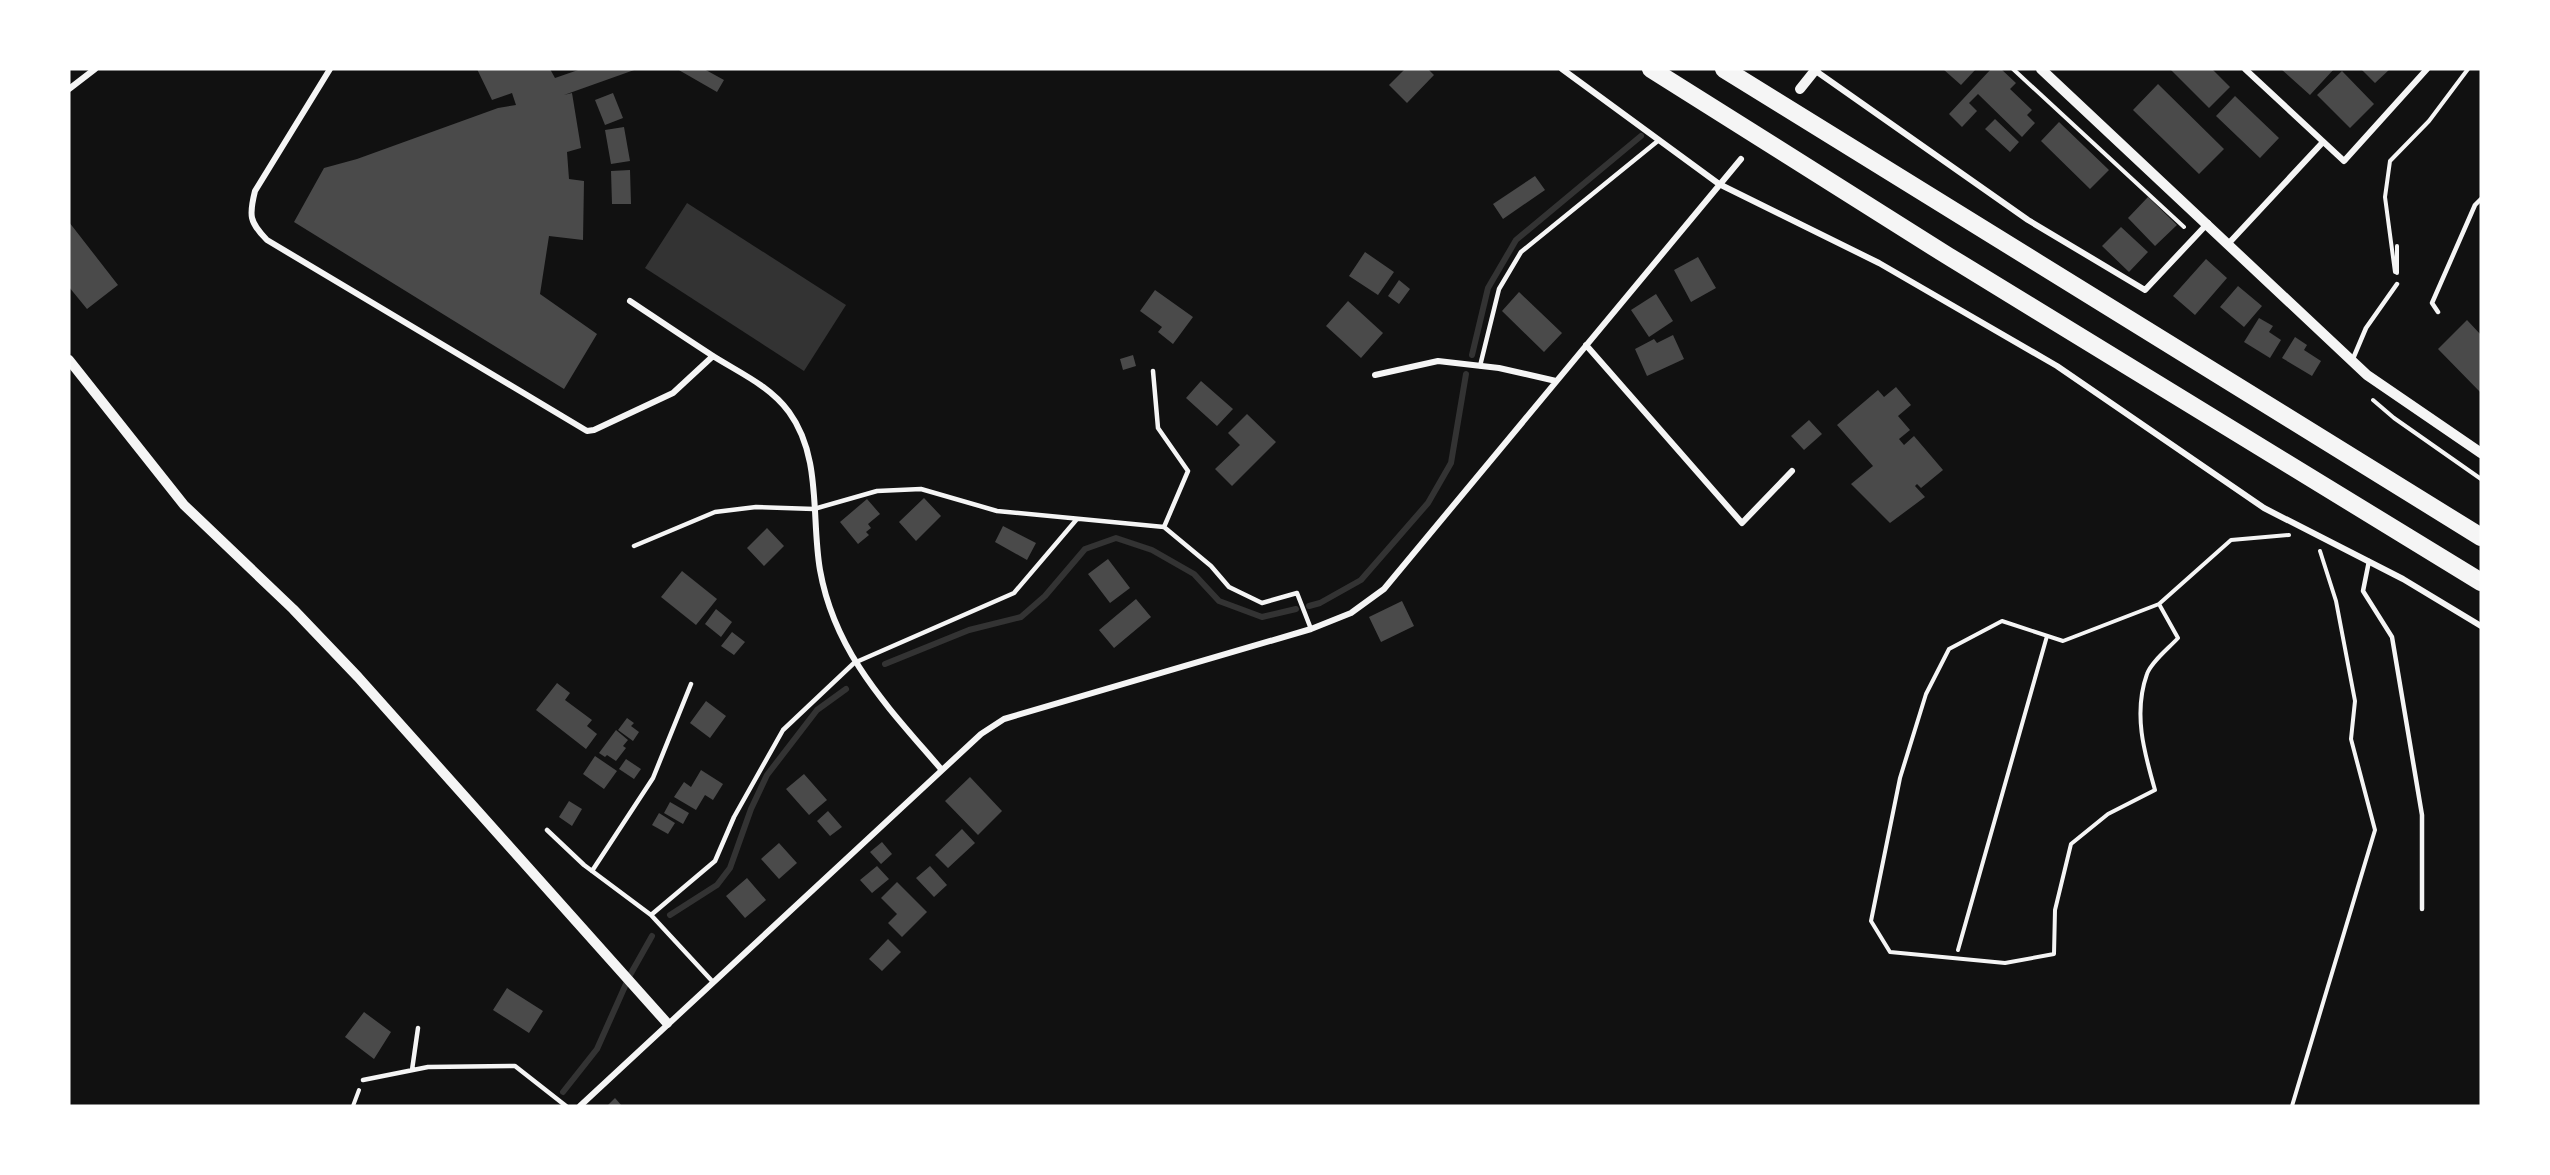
<svg xmlns="http://www.w3.org/2000/svg" width="2550" height="1175" font-family="Overpass,sans-serif">
	<style>
		.water { fill: #333 }
		.lines { fill: none; stroke-linecap: round; stroke-linejoin: round }
		.stream { stroke: #333; stroke-width: 6 }
		.building { fill: #4a4a4a }
		.path { stroke: #f5f5f5; stroke-width: 4 }
		.service { stroke: #f5f5f5; stroke-width: 4.5 }
		.minor { stroke: #f5f5f5; stroke-width: 6 }
		.tertiary { stroke: #f5f5f5; stroke-width: 10 }
		.motorway { stroke: #f5f5f5; stroke-width: 18 }
	</style>
	<rect width="100%" height="100%" fill="#111"/>
	<path class="water" d="M687 203 846 305 804 371 645 268Z"/>
	<g class="lines">
		<path class="stream" d="M1472 355 1488 288 1516 240 1641 136
			M1309 606 1320 603 1361 580 1428 503 1451 463 1466 374
			M885 664 969 630 1021 617 1045 596 1085 549 1116 538 1152 550 1194 574 1219 601 1262 617 1296 609
			M670 915 717 885 730 868 751 809 767 775 817 710 846 689
			M563 1092 597 1049 630 975 652 936"/>
	</g>
	<path class="building" d="M477 69H550L555 78 581 69H637L564 95 572 93 581 148 567 152 569 179 584 181 583 240 549 236 540 294 597 334 564 389 294 222 324 168 357 159 498 108 516 105 512 93 492 100Z
		M677 69H704L724 80 717 92Z
		M1405 69H1428L1434 75 1407 103 1389 85Z
		M1943 69H1976L1961 85Z
		M1991 69H2001L2016 83 2010 89 2032 110 2027 115 2035 123 2022 137 1978 94 1969 103 1977 111 1962 127 1949 114Z
		M2170 69H2212L2230 87 2209 108Z
		M2281 69H2334L2310 95Z
		M2361 69H2390L2375 83Z
		M2342 71 2374 104 2350 128 2317 95Z
		M2158 84 2224 149 2199 174 2133 110Z
		M613 93 623 118 605 125 595 100Z
		M2235 96 2279 138 2260 158 2216 116Z
		M1995 119 2019 142 2010 152 1985 129Z
		M2059 122 2109 170 2090 189 2041 141Z
		M624 127 630 161 611 164 605 130Z
		M630 170 631 204H612L611 171Z
		M1535 176 1545 190 1503 219 1493 204Z
		M2148 197 2177 225 2155 246 2128 218Z
		M69 222 118 285 87 309 69 287Z
		M2121 227 2148 252 2129 272 2102 246Z
		M1365 252 1394 272 1378 295 1349 276Z
		M1698 257 1716 288 1691 302 1674 270Z
		M2206 259 2227 278 2195 315 2173 296Z
		M1399 280 1410 289 1399 304 1388 296Z
		M2238 286 2262 306 2244 327 2220 307Z
		M1155 290 1193 317 1173 344 1158 332 1162 327 1140 311Z
		M1519 292 1562 333 1544 352 1502 311Z
		M1656 294 1673 321 1649 337 1631 310Z
		M1348 301 1383 333 1361 358 1326 326Z
		M2259 318 2273 326 2269 332 2281 340 2270 358 2244 342Z
		M2467 320 2481 335V393L2438 349Z
		M1673 335 1684 359 1647 376 1635 349 1654 339 1657 343Z
		M2295 337 2307 345 2304 350 2321 361 2312 376 2282 358Z
		M1133 355 1136 366 1123 370 1120 359Z
		M1201 381 1233 409 1217 426 1186 398Z
		M1896 387 1911 405 1898 416 1910 430 1899 439 1904 445 1914 436 1943 470 1921 488 1917 484 1915 486 1925 497 1890 523 1851 484 1873 466 1837 425 1878 390 1884 397Z
		M1247 414 1276 442 1232 486 1215 469 1240 445 1228 433Z
		M1809 420 1822 434 1804 450 1791 436Z
		M924 498 941 516 916 541 899 522Z
		M867 499 880 514 868 524 871 528 866 532 869 535 858 544 840 522Z
		M1003 526 1036 543 1027 560 995 542Z
		M767 528 784 546 764 566 747 548Z
		M1108 559 1130 588 1110 603 1088 574Z
		M682 571 717 599 696 625 661 597Z
		M1136 599 1151 617 1114 648 1099 630Z
		M1402 601 1414 626 1381 642 1369 617Z
		M716 609 732 622 721 637 705 624Z
		M732 632 745 642 734 655 721 646Z
		M557 683 570 693 565 700 592 720 587 726 597 734 586 749 536 710Z
		M706 701 726 716 710 738 690 723Z
		M627 718 634 723 631 726 639 732 633 741 618 730Z
		M616 730 628 740 623 746 626 748 616 761 607 755 605 757 599 753Z
		M595 756 617 771 604 789 583 774Z
		M626 759 641 769 634 779 619 769Z
		M701 770 723 784 713 800 705 795 696 810 674 797 684 782 691 787Z
		M804 774 827 800 809 815 786 789Z
		M970 777 1002 811 978 835 945 801Z
		M569 801 582 809 572 826 559 817Z
		M670 802 689 813 683 824 664 813Z
		M828 811 842 827 830 836 817 821Z
		M659 813 675 823 668 834 652 825Z
		M962 829 975 843 948 868 935 855Z
		M882 842 892 854 881 864 870 852Z
		M779 843 797 863 779 879 761 859Z
		M877 866 889 879 872 893 860 880Z
		M930 866 947 885 934 897 916 878Z
		M747 878 766 900 745 918 726 896Z
		M897 882 927 912 902 937 888 923 897 914 881 898Z
		M888 939 901 952 882 971 869 959Z
		M507 988 543 1011 529 1033 493 1010Z
		M364 1012 391 1032 374 1059 345 1037Z
		M615 1098 622 1106H607Z"/>
	<g class="lines">
		<path class="path" d="M2013 69 2184 227
			M2397 246V273
			M2395 272 2385 197 2390 161 2429 121 2468 69
			M2373 400 2394 418 2481 479
			M2159 604 2063 641 2002 621 1949 649 1926 694 1900 778 1871 921 1890 952 2005 963 2054 954 2055 910 2071 844 2108 814 2155 790C2144 752 2133 713 2147 674 2151 662 2169 648 2178 638L2159 604 2231 540 2289 535
			M1958 950 2047 636
			M353 1106 359 1090
			M2292 1106 2375 830 2351 739 2355 701 2336 601 2320 551"/>
		<path class="service" d="M2438 312 2432 303 2475 205 2481 199
			M2352 361 2366 328 2397 284
			M1480 366 1499 289 1521 252 1659 140
			M1153 371 1158 428 1188 471 1164 527
			M634 546 715 512 756 507 814 509 877 491 921 489 997 511 1164 527 1211 566 1229 587 1262 603 1297 593 1311 629
			M2369 561 2363 591 2392 637 2422 815V909
			M547 830 584 865 651 915 713 982
			M592 871 653 778 691 684
			M651 915 715 861 734 817 783 730 854 663 1014 593 1077 519
			M412 1070 418 1028
			M363 1080 428 1067 515 1066 566 1106"/>
		<path class="minor" d="M330 69 255 191C249 215 249 222 267 240L587 431 594 430 673 393 713 356
			M1562 69 1719 184 1879 263 2057 366 2264 508 2403 579 2481 626
			M1813 69 2028 220 2145 290 2208 223
			M2245 69 2344 161 2427 69
			M69 89 95 69
			M2229 243 2323 142
			M630 301C657 319 685 338 713 356 740 373 770 386 789 412 822 457 811 518 820 570 835 654 888 707 941 769
			M1586 345 1742 523 1792 471
			M1375 375 1438 361 1499 368 1556 381
			M580 1106 981 734 1004 719 1311 629 1351 613 1384 589 1741 159"/>
		<path class="tertiary" d="M2041 69 2367 375 2481 453
			M1800 89 1816 69
			M69 360 184 505 293 609 358 677 667 1023"/>
		<path class="motorway" d="M1651 69 1948 256 2481 582
			M1724 69 2481 537"/>
	</g>
	<rect width="2550" height="1175" fill="none" stroke="#ffffff" stroke-width="141"/>
</svg>
